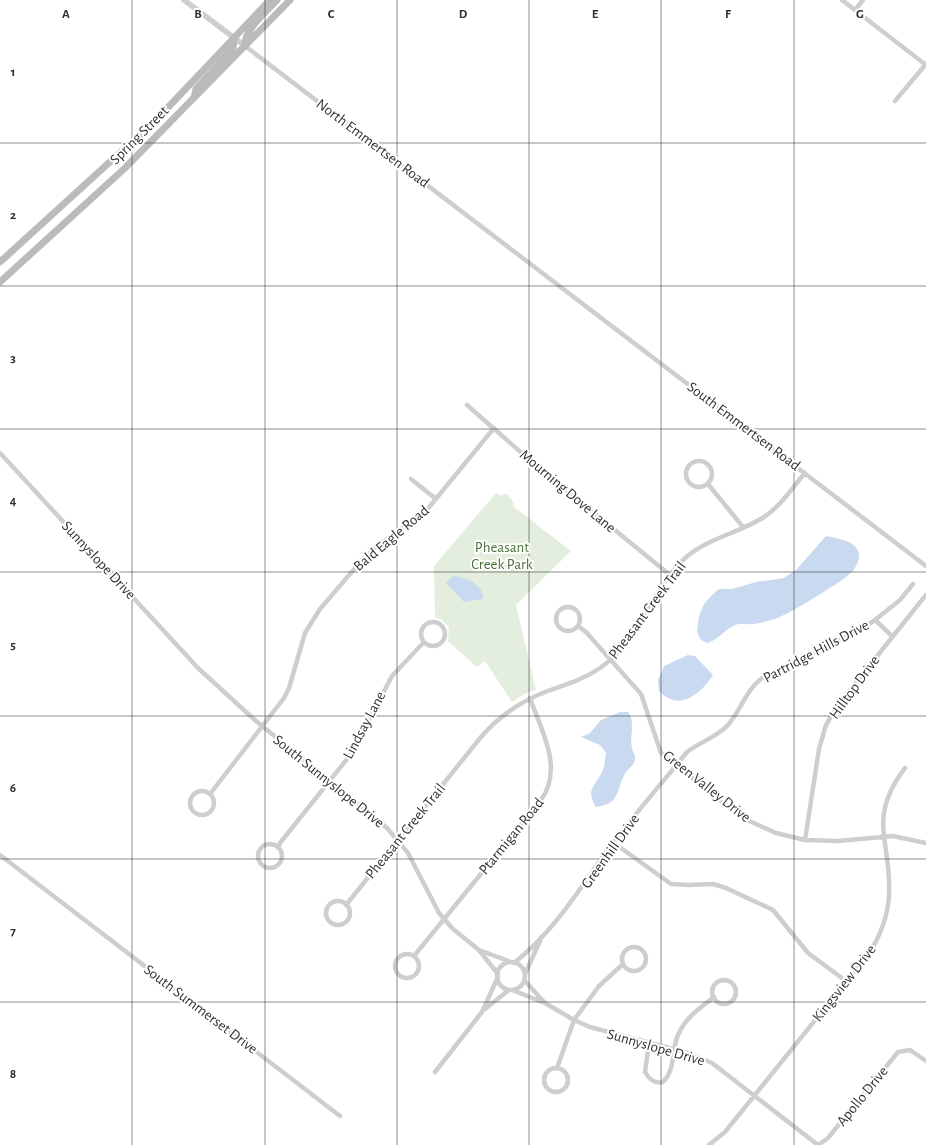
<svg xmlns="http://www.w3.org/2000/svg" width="926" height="1145" font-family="'Alegreya Sans',sans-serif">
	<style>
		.green { fill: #e4eede }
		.water { fill: #c9d9ef }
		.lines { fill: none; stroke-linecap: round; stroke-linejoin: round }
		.minor { stroke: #cecece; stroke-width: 4.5 }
		.tertiary { stroke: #cecece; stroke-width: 5.5 }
		.secondary { stroke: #bbb; stroke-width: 7 }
		.grid { fill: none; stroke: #313131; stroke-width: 1; stroke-opacity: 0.55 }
		.labels { text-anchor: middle; stroke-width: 4; stroke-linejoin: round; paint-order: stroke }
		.street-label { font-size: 15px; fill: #313131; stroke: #fff }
		.park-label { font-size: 15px; fill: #49713a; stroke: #fff }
		.grid-label { font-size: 13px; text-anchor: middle; font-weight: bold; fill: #313131; stroke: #fff; stroke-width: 4; stroke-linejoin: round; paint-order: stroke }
	</style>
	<rect width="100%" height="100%" fill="#fff"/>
	<path class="green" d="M496 493 501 496 504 494H507L514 503 513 506 571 551 516 605 536 690 524 694 512 702 485 661 477 667 448 641 449 627 442 620 435 617 434 566Z"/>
	<path class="water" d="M826 536C835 538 854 540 858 551 861 558 857 565 853 571 844 581 793 611 780 617 772 620 762 623 753 624 748 625 740 623 735 625 724 629 721 639 707 643L700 639 697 631 699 616 704 604 711 596 719 589H732L756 582 784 578 796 570Z
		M453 576C467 577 483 584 483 599L464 602 446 583Z
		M688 655 695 656 713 675C700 695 679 712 659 691L658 680 664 666Z
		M620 712H628C636 722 629 736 632 748 633 753 636 755 635 760 634 765 629 768 626 772 615 789 622 804 596 807 585 790 595 787 602 772 605 766 605 759 606 753L600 745 581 737 590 733 601 720Z"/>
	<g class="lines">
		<path class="minor" d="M842 0 926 65
			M855 10 863 0
			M245 46 926 566
			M895 101 926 64
			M467 405 534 464 670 575
			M0 453 198 668 256 721 387 828 408 853 439 913 453 929 479 950 498 974
			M686 474a13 13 0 1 1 26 0a13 13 0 1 1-26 0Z
			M411 479 436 499
			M708 484 743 527
			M556 619a12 12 0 1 1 24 0a12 12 0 1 1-24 0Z
			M875 620 900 600 913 584
			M421 634a12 12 0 1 1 24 0a12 12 0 1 1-24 0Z
			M578 626 586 632 641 694 661 753 726 805 747 820 776 833 805 840 838 841 893 836 926 843
			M190 803a12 12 0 1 1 24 0a12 12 0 1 1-24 0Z
			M210 794 284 698 289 688 305 633 320 609 362 560 377 546 426 511 494 428
			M805 840 819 749 826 725 838 705 926 595
			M614 843 671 884 689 885 713 884 726 888 773 910 808 953 846 981
			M258 856a12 12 0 1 1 24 0a12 12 0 1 1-24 0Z
			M278 848 280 843 351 754 392 676 424 642
			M0 855 340 1116
			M326 913a12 12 0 1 1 24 0a12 12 0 1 1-24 0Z
			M346 905 481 737C499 716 520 702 545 692 564 685 583 680 600 668 638 642 650 593 682 561 705 538 738 534 764 517 781 506 792 488 805 473
			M622 959a12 12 0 1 1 24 0a12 12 0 1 1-24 0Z
			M479 950 511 962
			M395 966a12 12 0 1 1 24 0a12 12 0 1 1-24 0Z
			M414 956 541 800C564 768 541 730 530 698
			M497 976a14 14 0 1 1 28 0a14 14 0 1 1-28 0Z
			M514 963C556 930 581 886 612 844 636 813 662 783 687 752 700 742 717 737 728 725 741 710 746 690 762 678L858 631 875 620 892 636
			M525 974 540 941
			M524 980 545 1003
			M712 992a12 12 0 1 1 24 0a12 12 0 1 1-24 0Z
			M512 990 545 1003 574 1020 590 1027 688 1053 712 1063 818 1145
			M485 1009 509 990
			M649 1043 645 1072C649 1079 655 1084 663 1082 676 1069 671 1051 678 1035 685 1018 700 1008 714 997
			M557 1068 574 1020 599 986 623 964
			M544 1080a12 12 0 1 1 24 0a12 12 0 1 1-24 0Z
			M435 1072 482 1012 498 977
			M709 1145 725 1132 870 952C881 934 888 916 889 895 892 841 866 819 905 768
			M818 1145 828 1138 898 1052 910 1050 926 1061"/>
		<path class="tertiary" d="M184 0 245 46"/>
		<path class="secondary" d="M245 46C243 31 267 11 277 0
			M194 98 196 89 233 49 234 38
			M0 262 157 119 270 0
			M0 282 125 168 290 0"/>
	</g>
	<path class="grid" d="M132 0V1145M265 0V1145M397 0V1145M529 0V1145M661 0V1145M794 0V1145M0 143H926M0 286H926M0 429H926M0 572H926M0 716H926M0 859H926M0 1002H926"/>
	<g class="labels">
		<g class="street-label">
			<text transform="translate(139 135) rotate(-45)" y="5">Spring Street</text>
			<text transform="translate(373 143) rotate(37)" y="5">North Emmertsen Road</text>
			<text transform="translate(744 426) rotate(37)" y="5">South Emmertsen Road</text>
			<text transform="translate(568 491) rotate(40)" y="5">Mourning Dove Lane</text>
			<text transform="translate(391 538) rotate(-40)" y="5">Bald Eagle Road</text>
			<text transform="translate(99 560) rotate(47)" y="5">Sunnyslope Drive</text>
			<text transform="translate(647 610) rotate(-53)" y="5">Pheasant Creek Trail</text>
			<text transform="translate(816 651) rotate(-28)" y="5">Partridge Hills Drive</text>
			<text transform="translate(854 687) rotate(-54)" y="5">Hilltop Drive</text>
			<text transform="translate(364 725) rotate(-62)" y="5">Lindsay Lane</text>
			<text transform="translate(329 781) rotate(39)" y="5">South Sunnyslope Drive</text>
			<text transform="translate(707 786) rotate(38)" y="5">Green Valley Drive</text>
			<text transform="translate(405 831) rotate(-51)" y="5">Pheasant Creek Trail</text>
			<text transform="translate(511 836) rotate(-51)" y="5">Ptarmigan Road</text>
			<text transform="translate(610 851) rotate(-54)" y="5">Greenhill Drive</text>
			<text transform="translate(844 983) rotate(-52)" y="5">Kingsview Drive</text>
			<text transform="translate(201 1009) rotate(37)" y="5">South Summerset Drive</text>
			<text transform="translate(656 1047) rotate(16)" y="5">Sunnyslope Drive</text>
			<text transform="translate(862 1096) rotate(-51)" y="5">Apollo Drive</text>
		</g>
		<g class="park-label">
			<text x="502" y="552">Pheasant<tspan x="502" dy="17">Creek Park</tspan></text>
		</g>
	</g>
	<g class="grid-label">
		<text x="66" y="18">A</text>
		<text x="198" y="18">B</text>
		<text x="331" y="18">C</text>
		<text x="463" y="18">D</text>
		<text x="595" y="18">E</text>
		<text x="728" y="18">F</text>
		<text x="860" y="18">G</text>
		<text x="13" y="76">1</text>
		<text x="13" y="219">2</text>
		<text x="13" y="362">3</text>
		<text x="13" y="505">4</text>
		<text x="13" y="649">5</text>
		<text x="13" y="792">6</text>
		<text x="13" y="935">7</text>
		<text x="13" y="1078">8</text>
	</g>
</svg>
